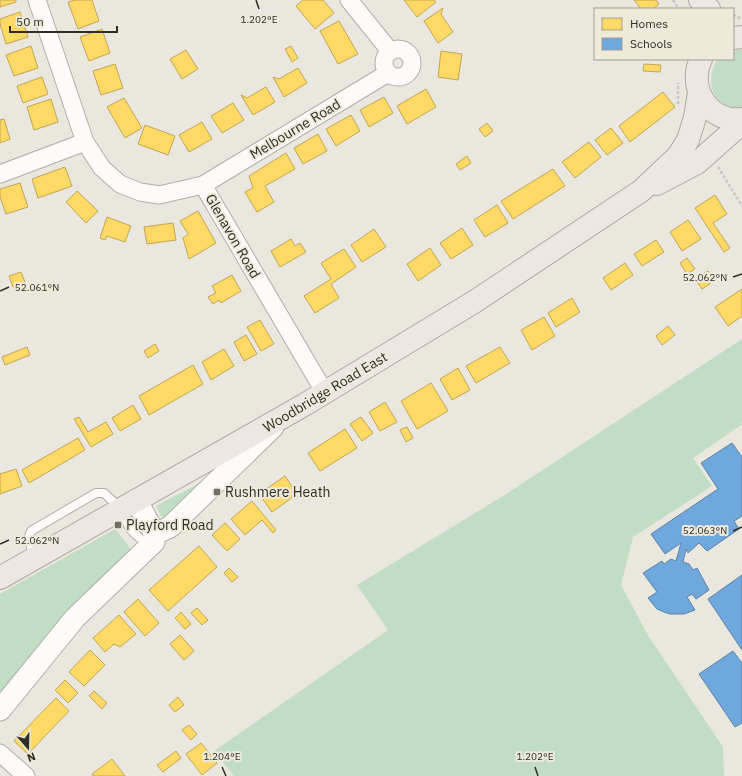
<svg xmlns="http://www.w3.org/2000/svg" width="742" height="776" font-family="'IBM Plex Sans',sans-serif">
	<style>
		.green { fill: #c1dec4 }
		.homes { fill: #ffd966; stroke: #c0a553 }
		.schools { fill: #6fa8dc; stroke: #5c83a5 }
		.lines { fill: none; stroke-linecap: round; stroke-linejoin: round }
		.service-casing { stroke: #b1aea8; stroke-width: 10 }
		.minor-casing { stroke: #b1aea8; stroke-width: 19 }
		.tertiary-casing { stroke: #b1aea8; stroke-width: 23 }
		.primary-casing { stroke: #b2a79f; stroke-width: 24 }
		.path { stroke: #c8c7c3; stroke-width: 2.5; stroke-dasharray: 3 2; stroke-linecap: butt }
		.service { stroke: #fcfbfa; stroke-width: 8 }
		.minor { stroke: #fcfbfa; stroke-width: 17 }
		.tertiary { stroke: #fcfbfa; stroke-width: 21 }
		.primary { stroke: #ede7e4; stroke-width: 22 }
		.ticks { fill: none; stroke: #2e2d26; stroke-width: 1.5 }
		.poi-dot { fill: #706e66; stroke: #eeeada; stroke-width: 1.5 }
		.labels { text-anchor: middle; stroke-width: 4; stroke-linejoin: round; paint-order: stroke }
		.street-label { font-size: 14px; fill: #2e2d26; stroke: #eeeada }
		.poi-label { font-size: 14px; fill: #2e2d26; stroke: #eeeada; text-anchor: start }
		.ticks-label { font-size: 10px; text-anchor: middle; fill: #2e2d26; stroke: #eeeada; stroke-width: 4; stroke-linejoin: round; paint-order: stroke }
	</style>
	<rect width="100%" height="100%" fill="#eae7de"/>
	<path class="green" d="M736 50H742V109C713 109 703 81 718 59H733V51Z
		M742 339V421L741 425 693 458 712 486 633 537 621 585 649 637 723 747 724 776H234L214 751 388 630 357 585 503 496Z
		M211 477 166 518 161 516 156 506Z
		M115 529 129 546 131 552 0 697V594Z"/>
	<path class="homes" d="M0 0H16V2L0 7Z
		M75 0H92L99 21 78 29 68 2Z
		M303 0H323L334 13 315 29 296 6Z
		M404 0H434L436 2 417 17Z
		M634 0H656L659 4 653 9H641Z
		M443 8 441 14 453 32 438 43 424 21Z
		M20 12 28 37 6 44 0 24V19Z
		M339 21 358 54 338 64 320 31Z
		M102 29 110 53 89 61 80 37Z
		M31 46 38 68 14 76 6 55Z
		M291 46 298 58 292 62 285 49Z
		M186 50 198 69 182 79 170 59Z
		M441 51 462 54 458 80 438 77Z
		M115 64 123 88 101 95 93 71Z
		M644 64 661 65 660 72 643 71Z
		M298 68 307 83 284 97 273 77 279 79Z
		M42 77 48 94 23 103 17 86Z
		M266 87 275 102 253 115 241 95 247 98Z
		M426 89 436 107 407 124 397 106Z
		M663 92 675 107 630 142 619 126Z
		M384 97 393 113 369 127 360 110Z
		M124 98 142 128 125 138 107 107Z
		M51 99 58 122 34 130 27 107Z
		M233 103 244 120 222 133 211 116Z
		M351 115 360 131 336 146 326 129Z
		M4 119 10 139 0 143V120Z
		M202 122 212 139 189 152 179 135Z
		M487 123 493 131 485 137 479 129Z
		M145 125 175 136 168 155 138 144Z
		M611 128 623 143 607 155 595 140Z
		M318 134 327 151 303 164 294 148Z
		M589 142 601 157 575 178 562 162Z
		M286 153 295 169 265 186 274 202 257 212 245 192 253 188 249 176Z
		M467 156 471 163 460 170 456 164Z
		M65 167 72 186 38 198 32 179Z
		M553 169 565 186 513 219 501 201Z
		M20 183 28 207 6 214 0 197V189Z
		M77 191 98 211 86 223 66 202Z
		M715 195 727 214 713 223 730 248 724 252 695 208Z
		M497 205 508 223 485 237 474 220Z
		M198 211 216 243 189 259 183 238 188 234 180 221Z
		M107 217 131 226 125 242 107 236 105 240 100 238Z
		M688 220 701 239 682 251 670 232Z
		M173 223 176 240 147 244 144 227Z
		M462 228 473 245 451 259 440 243Z
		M374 229 386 247 362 262 351 245Z
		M291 239 295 246 300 243 306 252 280 267 271 251Z
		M656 240 664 252 642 266 634 254Z
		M430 248 441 265 418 281 407 264Z
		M344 249 356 267 331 284 339 298 315 313 304 296 331 279 321 263Z
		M687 258 695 269 687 274 680 263Z
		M625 263 633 275 611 290 603 278Z
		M708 271 714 281 702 289 695 279Z
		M21 272 25 282 13 287 9 276Z
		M232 275 241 291 221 303 219 300 213 304 208 297 216 293 212 286Z
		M742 289V316L728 326 715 307Z
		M572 298 580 312 556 327 548 313Z
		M544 317 555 336 532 350 521 330Z
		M260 320 274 344 261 351 247 327Z
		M668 326 675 335 662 345 656 336Z
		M246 335 257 354 244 361 234 342Z
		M155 344 159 351 148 358 144 351Z
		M27 347 30 355 5 365 2 357Z
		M500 347 510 363 476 383 466 366Z
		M224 349 234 366 211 380 202 362Z
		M193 365 203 384 149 415 139 396Z
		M458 368 470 390 452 400 440 379Z
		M431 383 448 411 417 429 401 401Z
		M385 402 397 422 380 431 369 412Z
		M133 405 141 419 120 431 112 418Z
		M79 417 88 432 106 422 113 434 91 447 74 419Z
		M361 417 373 433 362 441 350 424Z
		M407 427 413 438 406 442 400 430Z
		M345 429 357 448 320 471 308 453Z
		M78 438 85 450 29 483 22 470Z
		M16 469 22 486 0 494V474Z
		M285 476 297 494 272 512 259 494Z
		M252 501 276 530 273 533 262 520 245 535 231 519Z
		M225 523 240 539 227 551 212 535Z
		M199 546 217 567 168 611 149 590Z
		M229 568 238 577 232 582 224 573Z
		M138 599 159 623 145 636 124 612Z
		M197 608 208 620 202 625 191 613Z
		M181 612 191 624 185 629 175 618Z
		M119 615 136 634 120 647 114 644 105 652 93 638Z
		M180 635 194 651 184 660 170 644Z
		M90 650 105 665 84 686 69 672Z
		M65 680 78 693 68 703 55 690Z
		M94 691 107 703 102 709 89 696Z
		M178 697 184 705 175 712 169 705Z
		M56 698 69 711 28 754 14 741Z
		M189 725 197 734 191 740 182 730Z
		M201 743 217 763 202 775 186 754Z
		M176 751 181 758 163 772 157 765Z
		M112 759 125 776H93L92 774Z"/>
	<path class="schools" d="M732 443 742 457V516L734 521 739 529 707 551 699 543 688 553 686 549 683 562 689 564 693 570 697 568 709 590 696 599 692 594 687 597 695 610 684 614H670L664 612 657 609 648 598 657 592 643 573 662 561 664 564 671 559 676 561 681 543 665 554 651 534 718 489 701 463Z
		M742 575V650L708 599Z
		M733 651 742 663V723L735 727 699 674Z"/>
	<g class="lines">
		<defs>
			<path id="service" d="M125 508C123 527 136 537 151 545
				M33 558 29 537 31 531 96 493H104L121 509"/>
			<path id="minor" d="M37 0 85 142 102 168 120 184 140 192 159 195 203 185 388 73
				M349 0 390 51
				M384 63a14 14 0 1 1 28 0a14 14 0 1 1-28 0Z
				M0 174 85 142
				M203 185 325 393
				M0 753 26 776"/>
			<path id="tertiary" d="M154 532H159L170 527 273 427
				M0 710 75 618 154 542V532L136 500"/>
			<path id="primary" d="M700 0 709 9
				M733 38 742 37
				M701 59C687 88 709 123 742 119
				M657 184 697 163 742 123
				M0 578 304 405 474 302 641 191 678 156 688 140 695 117 699 93"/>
		</defs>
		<use href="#service" class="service-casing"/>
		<use href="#minor" class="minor-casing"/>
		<use href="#tertiary" class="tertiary-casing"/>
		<use href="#primary" class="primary-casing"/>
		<path class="path" d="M673 0 679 9
			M733 15 742 19
			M678 104V83
			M718 167 742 206"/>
		<use href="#service" class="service"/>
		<use href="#minor" class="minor"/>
		<use href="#tertiary" class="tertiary"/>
		<use href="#primary" class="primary"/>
	</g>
	<path class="ticks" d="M256 0 259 9M733 277 742 274M0 291 9 287M733 531 742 527M0 544 9 540M222 767 226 776M535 767 538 776"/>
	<g class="poi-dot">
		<rect x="213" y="488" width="8" height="8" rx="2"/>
		<rect x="114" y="521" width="8" height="8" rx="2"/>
	</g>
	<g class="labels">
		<g class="street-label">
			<text transform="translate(295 129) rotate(-31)" y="5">Melbourne Road</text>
			<text transform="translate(233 236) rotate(60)" y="5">Glenavon Road</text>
			<text transform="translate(325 392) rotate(-31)" y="5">Woodbridge Road East</text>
		</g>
		<g class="poi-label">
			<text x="225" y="497">Rushmere Heath</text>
			<text x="126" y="530">Playford Road</text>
		</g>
	</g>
	<g class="ticks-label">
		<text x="259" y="23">1.202°E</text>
		<text x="705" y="281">52.062°N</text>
		<text x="37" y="291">52.061°N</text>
		<text x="705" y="534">52.063°N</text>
		<text x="37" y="544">52.062°N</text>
		<text x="222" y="760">1.204°E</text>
		<text x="535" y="760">1.202°E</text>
	</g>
	<rect x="594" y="8" width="140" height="52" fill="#eeeada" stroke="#a19e92"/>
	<rect x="602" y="18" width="20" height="12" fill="#ffd966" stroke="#a19e92"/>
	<text x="630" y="28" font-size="12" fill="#2e2d26">Homes</text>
	<rect x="602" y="38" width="20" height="12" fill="#6fa8dc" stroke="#a19e92"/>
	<text x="630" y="48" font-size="12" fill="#2e2d26">Schools</text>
	<g transform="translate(28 748) rotate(160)" stroke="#eeeada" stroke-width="3" paint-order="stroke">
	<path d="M0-3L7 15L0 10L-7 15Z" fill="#2e2d26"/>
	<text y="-6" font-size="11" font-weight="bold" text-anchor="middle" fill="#2e2d26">N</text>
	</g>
	<path d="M10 26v6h107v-6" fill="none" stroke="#2e2d26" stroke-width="2"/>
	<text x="16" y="26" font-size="12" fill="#2e2d26" stroke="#eeeada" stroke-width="3" paint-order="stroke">50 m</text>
</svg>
